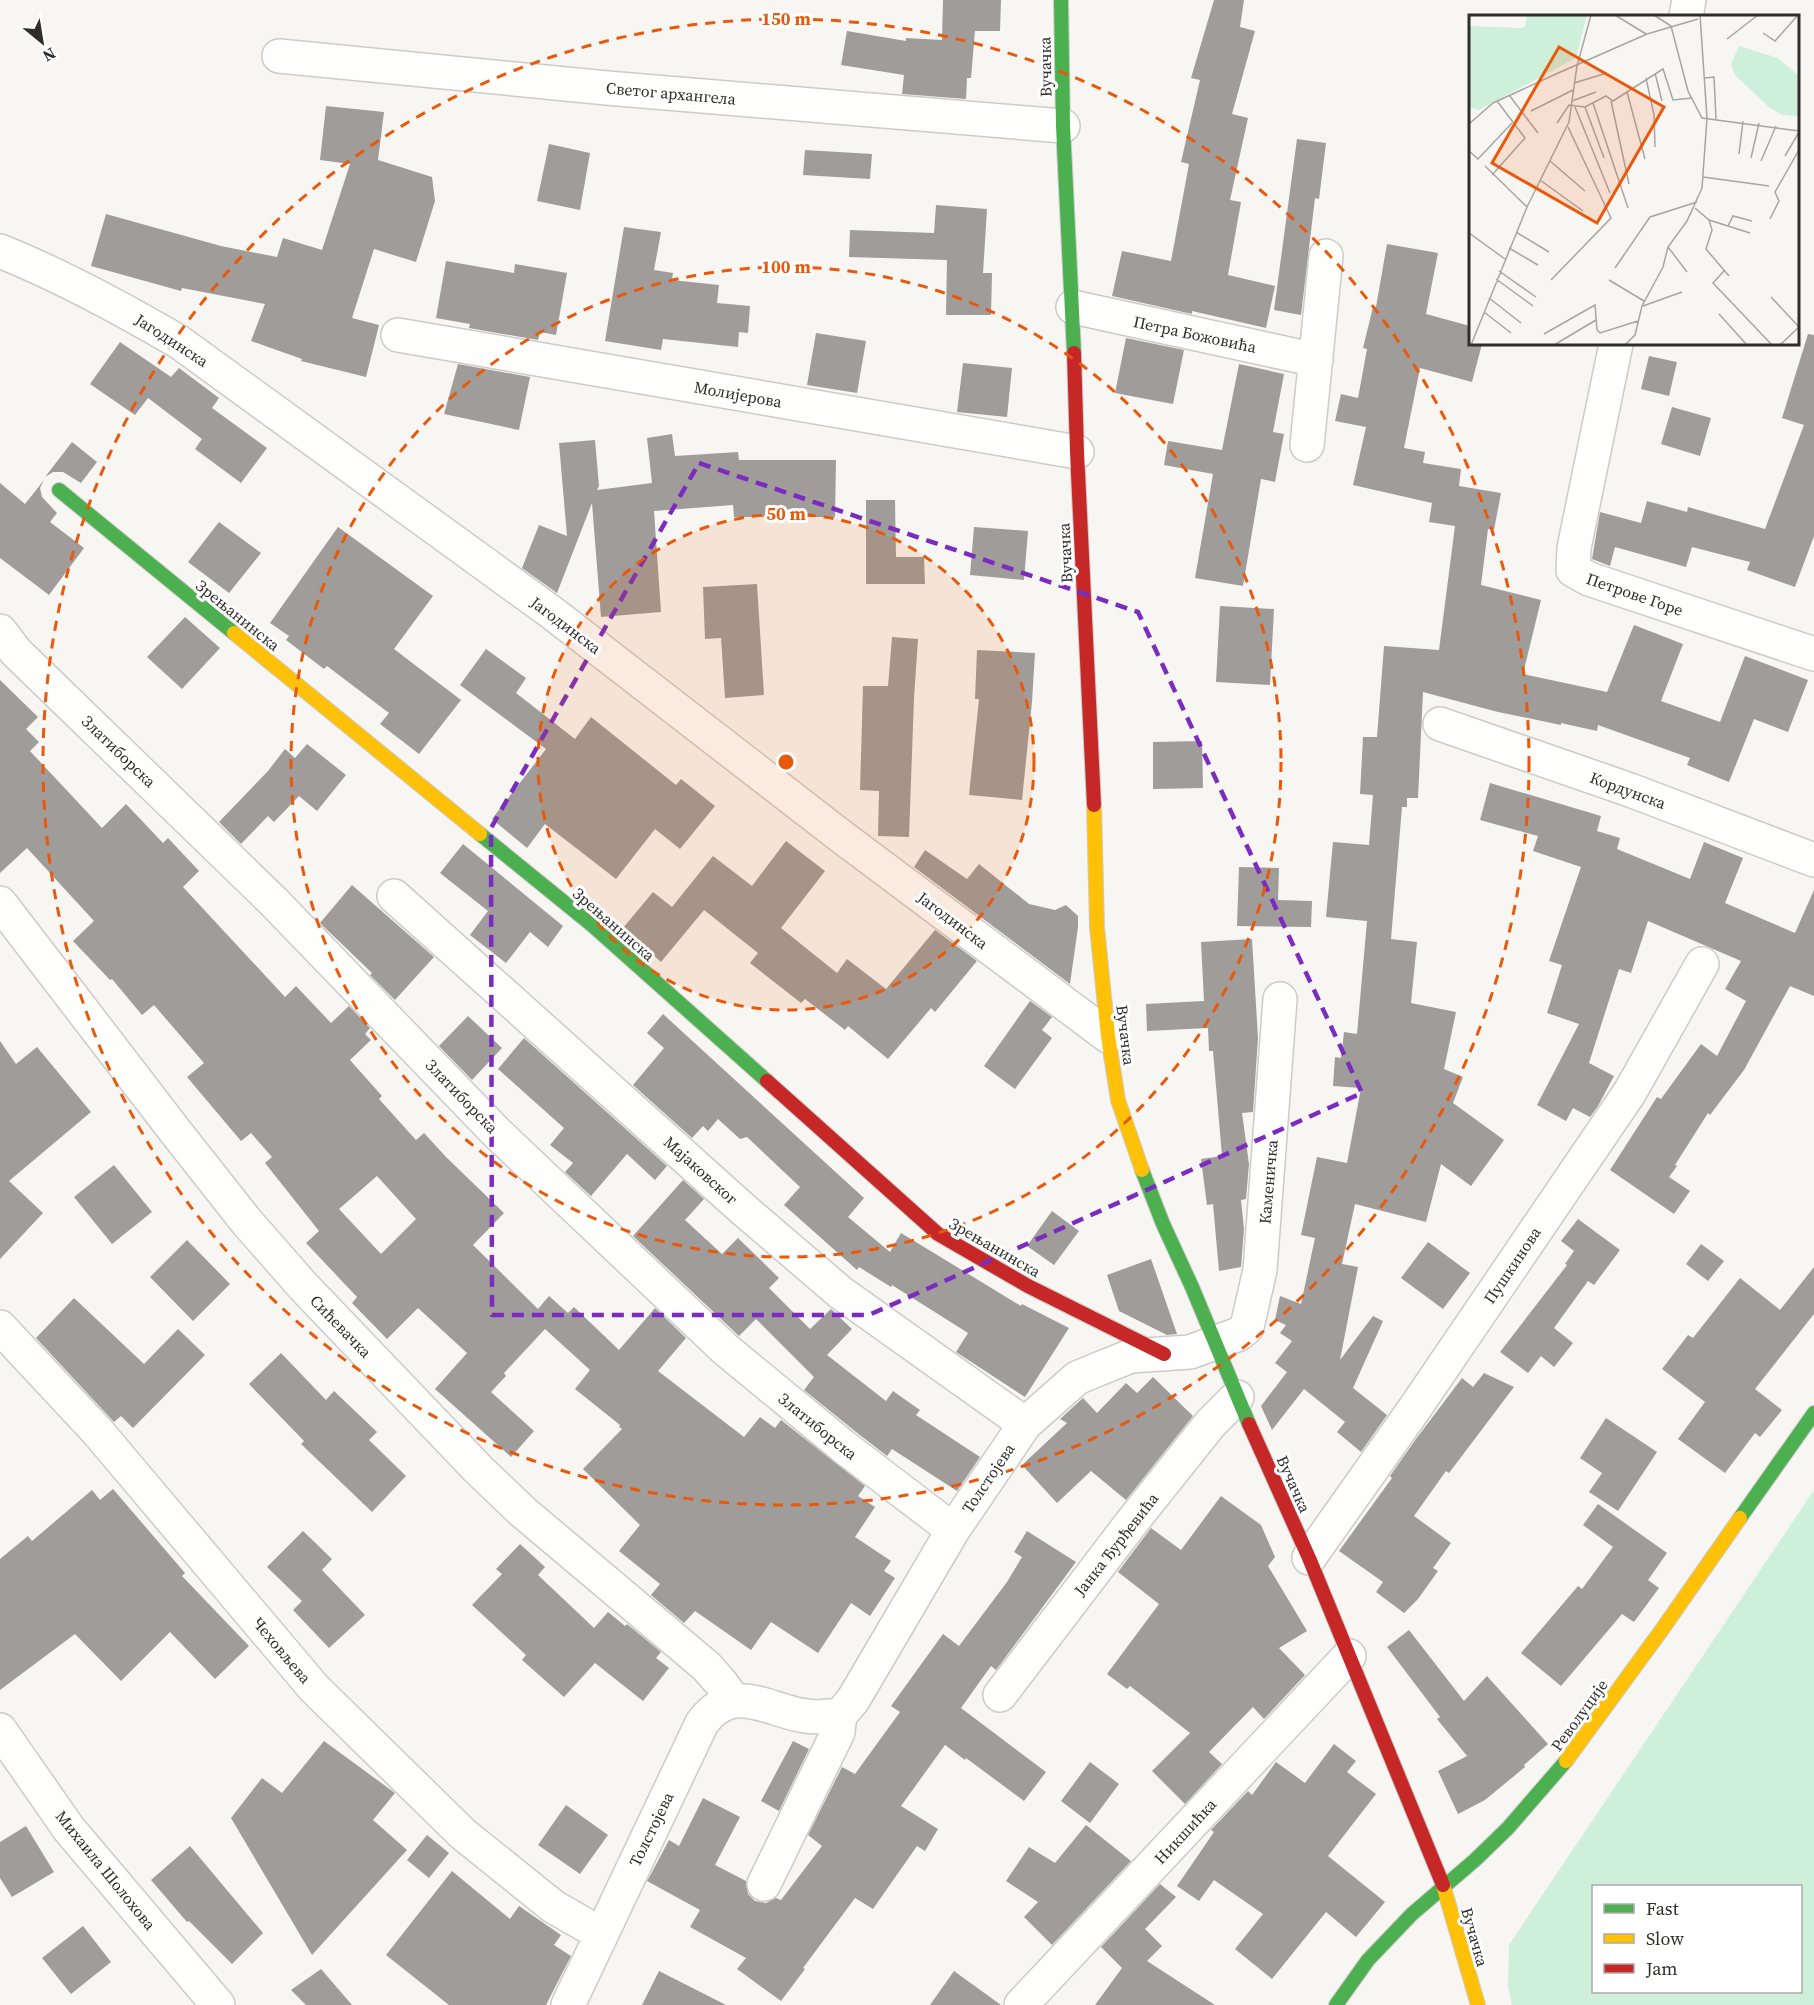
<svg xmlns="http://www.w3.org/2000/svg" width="1814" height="2005" font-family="'Source Serif 4',serif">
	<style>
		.green { fill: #ceefda; fill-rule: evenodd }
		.building { fill: #9f9c9a; fill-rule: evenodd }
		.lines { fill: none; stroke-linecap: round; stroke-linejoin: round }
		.street-casing { stroke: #cdcbc8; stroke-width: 36 }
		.fast-casing { stroke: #cdcbc8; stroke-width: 16 }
		.slow-casing { stroke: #cdcbc8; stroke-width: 16 }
		.jam-casing { stroke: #cdcbc8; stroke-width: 16 }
		.street { stroke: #fefefd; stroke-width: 33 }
		.fast { stroke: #4caf50; stroke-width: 14 }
		.slow { stroke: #ffc107; stroke-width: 14 }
		.jam { stroke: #c62828; stroke-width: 14 }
		.marked { fill: none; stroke: #7b2cbf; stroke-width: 4.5; stroke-dasharray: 12 8; stroke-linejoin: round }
		.ring { fill: none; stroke: #e8590c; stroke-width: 3; stroke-dasharray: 10 8 }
		.labels { text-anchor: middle; stroke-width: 6; stroke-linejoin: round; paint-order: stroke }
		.street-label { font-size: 16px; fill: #302e2b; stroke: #fff }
		.inset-road { fill: none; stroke: #a8a6a2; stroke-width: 1.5 }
		.view { fill: #e8590c; fill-opacity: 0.15; stroke: #e8590c; stroke-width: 3 }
		.inset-edge { fill: none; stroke: #302e2b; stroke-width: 3 }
		.centre { fill: #e8590c; stroke: #fff; stroke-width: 3 }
		.ring-label { font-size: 18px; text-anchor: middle; font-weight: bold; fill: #e8590c; stroke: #fff; stroke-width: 6; stroke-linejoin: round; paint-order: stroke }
	</style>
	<rect width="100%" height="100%" fill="#f8f6f2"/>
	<path class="green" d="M1814 1490V2005H1512L1508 1986 1509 1945ZM1594 1886H1800V1992H1594Z"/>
	<path class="building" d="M943 0H1001L1000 31H975L971 78H967L966 99 902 94 904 75 841 65 847 31 906 41V38L942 40Z
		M1214 0H1244L1240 27 1255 31 1232 114 1248 118 1230 200 1241 202 1228 275 1275 286 1266 328 1192 311V314L1112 296 1122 251 1171 261 1189 164 1181 162 1200 80 1191 78Z
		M326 106 384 112 378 160 432 177 435 201 416 262 374 249 352 318 379 325 366 377 301 361 302 359 251 341 265 304 182 288 181 291 91 266 106 214 221 246 277 257 283 238 322 250 350 164 320 160Z
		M1297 139 1326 143 1319 199 1315 198 1301 315 1274 310Z
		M549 144 590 153 580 210 537 201Z
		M805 150 872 154 870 179 803 175Z
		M936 205 987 209 983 273H992L991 315H946L947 260 849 257 850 230 934 233Z
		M624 227 661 232 654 270 673 273 672 280 719 285 717 303 750 306 748 333 739 332 738 347 663 339 661 350 605 341Z
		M1387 244 1438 253 1426 314 1470 326V344H1482L1472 382 1420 368 1404 448 1425 452 1423 463 1461 469 1459 486 1501 493 1494 530 1488 529 1481 585 1541 600 1523 674 1607 692 1634 625 1683 644 1661 701 1720 722 1745 656 1808 680 1788 732 1754 719 1729 782 1687 765 1690 758 1598 725 1597 731 1561 723V725L1498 712 1423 692 1418 798H1407V807H1402L1391 939 1417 942 1411 1003 1456 1012 1444 1069 1463 1077 1453 1103 1504 1140 1471 1186 1441 1164 1426 1222 1355 1204 1342 1264 1358 1267 1340 1360 1373 1316 1383 1321 1353 1388 1387 1415 1361 1452 1337 1432 1345 1422 1304 1389 1272 1430 1261 1406 1287 1372 1275 1363 1292 1341 1280 1333 1286 1325 1275 1320 1280 1296 1301 1304 1315 1238 1301 1235 1317 1157 1347 1163 1361 1088 1333 1086 1335 1057 1341 1058 1344 1032 1357 1034 1367 921 1326 917 1333 842 1369 845 1373 795 1360 794 1363 737H1377L1384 646 1439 650 1455 526 1429 522 1432 503 1353 485 1366 427 1335 421 1341 394 1358 398 1367 349 1363 348 1373 307H1376Z
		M446 261 514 273 515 264 567 273 556 335 540 332 538 340 469 328 470 324 436 318Z
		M816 333 866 341 857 393 807 385Z
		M1808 334 1814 335V536L1795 587 1747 570 1750 562 1692 547 1686 567 1615 547 1610 566 1592 559 1600 512 1641 523 1647 501 1687 512 1688 507 1765 529 1804 425 1782 418Z
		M1126 338 1184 350 1173 404 1115 393Z
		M120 342 171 377 179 368 219 398 212 408 267 448 241 483 195 449 202 439 148 398 135 415 90 384Z
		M1649 356 1677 362 1669 396 1641 389Z
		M963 363 1012 368 1007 417 957 412Z
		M458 364 530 377 519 430 444 414Z
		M1239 364 1284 374 1273 432 1284 434 1275 482 1261 479 1243 586 1195 578 1213 474 1164 465 1168 441 1222 450Z
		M1672 407 1711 418 1700 456 1661 444Z
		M672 434 675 456 738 452 739 460H836L835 517H734L733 505 654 511 661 612 601 617 592 503 557 593 522 568 539 525 567 536 559 443 595 440 599 486 597 490 652 483 647 438Z
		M72 442 97 462 81 483 63 472H53L45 477Z
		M44 480 40 488 42 497 57 513 50 522 84 548 49 595 0 558V483L25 504Z
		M866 500H895L896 557H924L925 584H866Z
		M219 522 261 553 229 593 188 562Z
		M338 527 433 596 394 649 461 700 419 754 380 724 389 713 327 666 324 669 286 640 289 636 270 623Z
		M974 527 1028 531 1024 580 970 575Z
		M757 584 764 695 725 698 721 638 705 639 703 587Z
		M1220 606 1274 609 1270 685 1216 682Z
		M185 617 220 648 182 689 147 657Z
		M892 637 918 639 914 698 909 837 878 836 879 791 860 790 863 686H888Z
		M486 649 526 678 516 693 575 739 591 717 676 785 681 779 715 806 680 849 655 829 616 879 545 824 527 848 492 819 546 749 460 685Z
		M977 650 1035 653 1032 702 1022 800 969 795 979 699H975Z
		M0 680 38 717 26 729 39 742 30 751 102 828 126 804 163 843 168 838 199 871 183 887 285 997 296 986 331 1023 349 1006 370 1028 365 1034 371 1040 350 1060 382 1096 379 1099 416 1140 424 1133 446 1157 504 1213 473 1245 538 1309 549 1296 568 1313 574 1307 619 1350 655 1308 686 1338 658 1371 744 1437 760 1417 775 1428 781 1420 865 1486 858 1496 875 1507 855 1537 891 1561 884 1571 895 1578 870 1616 851 1603 818 1653 771 1622 751 1650 695 1611 684 1623 651 1595 660 1584 619 1551 640 1525 583 1469 622 1429 619 1427 620 1425 575 1389 590 1370 545 1329 504 1373 506 1376 491 1392 534 1431 511 1457 435 1389 467 1353 418 1308 387 1339 352 1303 357 1297 306 1243 319 1231 265 1163 272 1157 251 1133 241 1141 187 1077 204 1063 154 1005 142 1015 112 979 110 980 73 941 94 921 27 848 0 873ZM377 1176 416 1219 381 1254 339 1209Z
		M1202 741 1203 788 1153 789V742Z
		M307 744 346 775 317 811 299 796 274 822 268 816 241 844 219 822 268 771 285 749 295 758Z
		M1490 783 1601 816 1597 831 1620 838 1617 849 1690 879 1704 842 1743 858 1725 903 1795 933 1814 890V996L1790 986 1744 1070 1710 1115 1708 1113 1675 1165 1677 1166 1669 1177 1690 1191 1674 1214 1610 1170 1657 1097 1661 1099 1701 1044 1717 1056 1746 1001 1725 989 1741 961 1648 921 1631 973 1619 969 1589 1063 1614 1076 1598 1106 1590 1117 1573 1108 1566 1121 1537 1105 1579 1024 1547 1013 1562 965 1549 961 1581 867 1533 851 1538 836 1480 820Z
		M786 841 825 871 781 928 837 973 847 959 886 989 935 930 977 961 935 1012 931 1008 888 1059 848 1026 845 1030 805 999 801 1003 750 963 758 953 704 910 661 962 623 928 653 892 672 907 713 856 752 886Z
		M463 844 563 926 548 947 530 932 506 963 470 935 488 911 440 873Z
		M925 850 967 879 979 864 1029 904 1055 910 1066 905 1078 916V927L1070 984 914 867Z
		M1239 867 1279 868 1278 900 1312 901 1311 927 1237 926Z
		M352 885 434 957 395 1000 370 975 372 973 320 923Z
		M1252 939 1258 1038 1253 1112 1242 1113 1249 1164 1246 1199 1241 1200 1244 1229 1241 1267 1219 1271 1213 1204 1207 1205 1201 1159 1222 1156 1213 1051H1209L1208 1028 1147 1031 1146 1004 1204 1001 1201 942Z
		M1030 1001 1052 1017 1042 1030 1052 1038 1015 1089 984 1066Z
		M663 1014 864 1198 848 1217 890 1252 901 1233 1021 1306 1022 1304 1069 1328 1025 1397 956 1352 968 1333 892 1285 891 1287 859 1267 857 1270 784 1205 800 1187 747 1137 740 1139 718 1119 708 1131 703 1126 692 1138 633 1085 664 1048 647 1033Z
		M468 1016 502 1048 472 1080 439 1046Z
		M524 1038 667 1166 655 1180 627 1154 591 1196 565 1172 573 1163 550 1145 564 1128 498 1069Z
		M0 1041 16 1064 37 1047 91 1112 9 1181 43 1213 0 1259Z
		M114 1165 152 1212 112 1244 74 1197Z
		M683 1180 704 1199 685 1220 722 1254 738 1238 779 1278 769 1288 810 1329 831 1309 852 1329 827 1355 886 1401 893 1391 920 1410 916 1415 980 1457 957 1491 892 1449 887 1456 856 1432 804 1390 814 1377 756 1319 739 1336 633 1236Z
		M1052 1211 1079 1231 1054 1265 1027 1246Z
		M1578 1219 1620 1250 1594 1285 1588 1281 1554 1328 1573 1343 1554 1367 1541 1356 1528 1373 1500 1352 1567 1265 1565 1264 1574 1251 1561 1241Z
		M187 1240 230 1284 193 1321 150 1277Z
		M1428 1242 1470 1273 1443 1309 1401 1278Z
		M1701 1244 1724 1261 1708 1281 1686 1264Z
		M1151 1259 1177 1334 1167 1335 1119 1311 1107 1275Z
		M1814 1267V1314L1755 1389 1782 1410 1760 1437 1755 1433 1725 1473 1678 1439 1705 1402 1662 1369 1688 1335 1693 1338 1740 1278 1780 1310Z
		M74 1298 144 1364 178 1329 205 1355 133 1428 121 1416 114 1422 36 1338Z
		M281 1353 326 1400 334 1391 377 1432 369 1440 406 1476 372 1512 301 1444 304 1441 249 1384Z
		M1484 1373 1514 1387 1449 1473 1446 1471 1414 1516 1451 1543 1433 1568 1438 1571 1418 1599 1404 1613 1376 1592 1383 1582 1339 1551 1392 1478 1390 1476 1416 1439 1462 1378 1473 1387Z
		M1153 1377 1193 1416 1126 1500 1091 1471 1057 1503 1022 1465 1067 1423 1060 1419 1083 1398 1097 1413 1126 1383 1137 1393Z
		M1606 1418 1657 1452 1618 1511 1589 1492 1602 1473 1580 1458Z
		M113 1489 185 1573 182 1576 249 1646 215 1679 170 1632 121 1681 75 1634 0 1690V1559L28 1536 32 1541 92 1490 100 1500Z
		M1221 1496 1261 1525 1275 1557 1268 1566 1307 1631 1279 1648 1305 1675 1264 1719 1253 1707 1209 1752 1222 1764 1185 1804 1152 1771 1190 1733 1130 1686 1127 1689 1107 1674 1159 1604 1118 1572 1151 1528 1181 1550Z
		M1598 1504 1667 1553 1648 1580 1659 1588 1634 1622 1622 1614 1561 1686 1521 1653 1578 1586 1582 1589 1613 1547 1583 1525Z
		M303 1531 332 1559 322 1570 365 1615 329 1648 293 1610 302 1601 267 1567Z
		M1027 1531 1076 1562 996 1670 991 1666 961 1708 1046 1772 1024 1801 966 1758 965 1760 945 1745 901 1806 938 1829 925 1851 917 1846 873 1909 855 1898 803 1968 805 1969 781 2001 737 1969 746 1958 690 1927 700 1910 647 1881 651 1874 669 1840 679 1846 703 1798 740 1817 715 1865 746 1881 748 1894 755 1901 766 1903 776 1898 781 1900 822 1846 808 1835 842 1767 855 1774 900 1712 891 1706 943 1634 959 1646 1007 1582 1022 1557 1014 1552Z
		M520 1544 545 1567 538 1575 594 1628 608 1612 625 1626 627 1624 661 1652 656 1658 669 1668 643 1701 595 1663 564 1697 522 1660 526 1655 472 1605 502 1574 496 1569Z
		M1409 1630 1464 1701 1487 1676 1548 1744 1524 1765 1525 1767 1485 1800 1458 1814 1438 1771 1467 1756 1437 1719 1440 1717 1387 1647Z
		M324 1741 395 1793 373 1820 407 1850 312 1955 231 1818 262 1778 282 1793Z
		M793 1741 809 1749 779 1811 761 1801Z
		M1334 1744 1356 1761 1347 1772 1376 1794 1328 1856 1385 1902 1356 1937 1326 1912 1272 1979 1235 1949 1263 1914 1214 1880 1199 1901 1177 1886 1214 1832 1211 1830 1248 1791 1252 1795 1276 1762 1305 1783Z
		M1090 1762 1119 1784 1090 1823 1061 1801Z
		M566 1805 608 1835 580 1874 538 1845Z
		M1086 1825 1131 1861 1052 1945 1024 1917 1038 1902 1006 1881 1029 1847 1055 1863Z
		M26 1826 54 1872 12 1897 0 1878V1842Z
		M427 1835 449 1853 429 1878 407 1860Z
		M190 1846 263 1933 232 1964 189 1921 187 1922 151 1880Z
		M452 1871 510 1919 519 1906 561 1935 554 1945 571 1956 546 2005H449L386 1955Z
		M1160 1884 1176 1897 1145 1929 1162 1946 1147 1961 1215 2005H1095L1122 1968 1101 1947Z
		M83 1926 111 1962 71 1994 42 1958Z
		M321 1969 352 2005H306L291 1990Z
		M659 1971 726 2005H642Z
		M954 1971 1001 2005H930Z"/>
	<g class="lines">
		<defs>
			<path id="street" d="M1686 16 1689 0
				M279 56 607 88 1063 126
				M0 251C62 276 121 308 179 342L551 612 842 837 1108 1036
				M1073 307 1316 360
				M398 335 1077 452
				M1616 344 1574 548 1573 570 1589 579 1814 654
				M1307 445 1326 256
				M0 631 16 652 274 902 497 1133 725 1349 844 1447 953 1530
				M1440 724 1630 790 1814 860
				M394 896 744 1210 841 1293 1025 1424
				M0 903 175 1131 246 1221 303 1286 478 1469 523 1512 706 1666 722 1684 733 1700
				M0 1327 97 1431 314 1688 463 1834 554 1907 601 1934
				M1309 1558 1415 1408 1630 1092 1702 964
				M1000 1695 1132 1522 1211 1423 1237 1397
				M0 1730 69 1829 218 2005
				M764 1884 838 1732 840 1714
				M568 2005 702 1723C738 1673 781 1724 827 1716 831 1716 837 1716 840 1714 845 1711 849 1704 853 1700L953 1530 1025 1424 1077 1378 1101 1368 1131 1356 1190 1352 1239 1334 1247 1327 1260 1270 1280 999
				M1021 2005 1349 1656"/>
			<path id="fast" d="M1061 0 1063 126 1074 353
				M59 490 234 633
				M480 834 592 925 767 1081
				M1142 1170 1163 1224 1192 1287 1249 1424
				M1740 1518 1814 1413
				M1336 2005 1368 1960 1412 1914 1475 1860 1508 1828 1566 1761"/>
			<path id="slow" d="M234 633 480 834
				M1094 805 1097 927 1108 1036 1118 1100 1142 1170
				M1566 1761 1661 1631 1740 1518
				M1443 1885 1478 2005"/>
			<path id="jam" d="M1074 353 1077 452 1094 805
				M767 1081 938 1234 1028 1286 1164 1354
				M1249 1424 1309 1558 1443 1885"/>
		</defs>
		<use href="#street" class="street-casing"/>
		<use href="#fast" class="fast-casing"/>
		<use href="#slow" class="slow-casing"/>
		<use href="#jam" class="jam-casing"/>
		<use href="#street" class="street"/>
		<use href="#fast" class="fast"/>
		<use href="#slow" class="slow"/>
		<use href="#jam" class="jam"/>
	</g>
	<path class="marked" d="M699 463 1138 612 1362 1093 869 1315H492L491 828Z"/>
	<circle cx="786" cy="762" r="248" fill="#e8590c" fill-opacity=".12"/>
	<g class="ring">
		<circle cx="786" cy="762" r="248"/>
		<circle cx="786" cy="762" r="495"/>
		<circle cx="786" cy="762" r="743"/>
	</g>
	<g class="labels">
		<g class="street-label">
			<text transform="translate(1045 67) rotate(-91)" y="6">Вучачка</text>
			<text transform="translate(671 93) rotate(5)" y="6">Светог архангела</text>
			<text transform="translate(1195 334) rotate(12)" y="6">Петра Божовића</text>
			<text transform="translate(172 340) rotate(33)" y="6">Јагодинска</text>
			<text transform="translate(738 394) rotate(10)" y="6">Молијерова</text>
			<text transform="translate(1065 553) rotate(-93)" y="6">Вучачка</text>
			<text transform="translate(1635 594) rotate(19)" y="6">Петрове Горе</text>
			<text transform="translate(238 615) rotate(39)" y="6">Зрењанинска</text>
			<text transform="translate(566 625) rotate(37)" y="6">Јагодинска</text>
			<text transform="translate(119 751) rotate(44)" y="6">Златиборска</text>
			<text transform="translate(1628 790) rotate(20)" y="6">Кордунска</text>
			<text transform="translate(953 920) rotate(37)" y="6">Јагодинска</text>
			<text transform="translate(614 924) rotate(41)" y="6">Зрењанинска</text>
			<text transform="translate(1126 1035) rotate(83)" y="6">Вучачка</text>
			<text transform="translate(462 1096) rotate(46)" y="6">Златиборска</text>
			<text transform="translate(701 1170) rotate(42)" y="6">Мајаковског</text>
			<text transform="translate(1268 1182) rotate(-85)" y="6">Каменичка</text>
			<text transform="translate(995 1247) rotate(30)" y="6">Зрењанинска</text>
			<text transform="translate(1512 1265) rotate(-56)" y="6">Пушкинова</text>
			<text transform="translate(341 1326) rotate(46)" y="6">Сићевачка</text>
			<text transform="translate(818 1426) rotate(39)" y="6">Златиборска</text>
			<text transform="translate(988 1478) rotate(-56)" y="6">Толстојева</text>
			<text transform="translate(1294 1484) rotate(66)" y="6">Вучачка</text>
			<text transform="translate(1116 1544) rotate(-52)" y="6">Јанка Ђурђевића</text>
			<text transform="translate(282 1650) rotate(50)" y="6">Чеховљева</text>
			<text transform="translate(1579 1715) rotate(-54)" y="6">Револуције</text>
			<text transform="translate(651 1829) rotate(-64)" y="6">Толстојева</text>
			<text transform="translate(1185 1831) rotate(-47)" y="6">Никшићка</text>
			<text transform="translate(106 1870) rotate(51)" y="6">Михаила Шолохова</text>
			<text transform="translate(1475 1937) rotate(74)" y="6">Вучачка</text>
		</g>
	</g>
	<g transform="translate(1469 15)">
		<rect width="330" height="330" fill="#f8f6f2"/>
		<path d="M58 0H118L107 43 10 95 0 92V11L51 13 56 12ZM270 31 309 43 330 61V101L313 100 300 92 266 60 262 49Z" fill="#ceefda"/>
		<path class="inset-road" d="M146 0 177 19M185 0 202 11 219 76 233 103 330 116M294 18 306 26 329 0M258 24 289 0M186 58 193 86M177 63 185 100 186 132M236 63 245 62 247 104M105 68 138 58M158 77 176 144M40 80 69 118M103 86 127 77M142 86 160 169M124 88 159 193M106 92 141 178M116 92 135 143M62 96 104 75M88 108 100 90 116 92 137 81 144 86 194 54 204 85 223 83M0 109 24 88 87 59 178 19 229 4M0 136 9 144 43 108M270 139 274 106M316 141 330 117M282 143 290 108M81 146 116 176M292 146 307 111M16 151 58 192M23 160 56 123 28 86M234 162 300 171M71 165 114 196M226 193 240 205 281 218M301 204 310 186 306 177 330 135M240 205 243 215 237 234 260 261M259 211 264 201 283 206M47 217 80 237M0 218 36 244M199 232 218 257M40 233 69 250M146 253 181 202 228 187M30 256 67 282M255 256 244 268 303 330M27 264 64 291M82 265 142 203 99 112M140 265 175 286M302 282 330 312 311 330M20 283 52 308M174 291 213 277M15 297 42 318M250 299 278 330M75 319 126 290 128 315 131 318 169 306M2 330 58 192 100 107 108 51 122 0M85 330 127 305M156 330 166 320 173 291 194 252 199 232 218 206 233 173 238 103 231 0"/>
		<path class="view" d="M90 32 195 92 128 208 23 148Z"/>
		<rect width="330" height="330" class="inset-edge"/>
	</g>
	<circle cx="786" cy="762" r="9" class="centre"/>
	<g class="ring-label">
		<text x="786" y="25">150 m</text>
		<text x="786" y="273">100 m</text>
		<text x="786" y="520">50 m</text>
	</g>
	<rect x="1592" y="1885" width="210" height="108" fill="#ffffff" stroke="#acabaa" stroke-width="1.5"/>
	<rect x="1604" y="1904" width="30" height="9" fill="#4caf50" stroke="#acabaa" stroke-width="1.5"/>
	<text x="1646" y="1915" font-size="18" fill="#302e2b">Fast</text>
	<rect x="1604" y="1934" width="30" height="9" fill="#ffc107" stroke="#acabaa" stroke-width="1.5"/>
	<text x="1646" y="1945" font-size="18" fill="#302e2b">Slow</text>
	<rect x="1604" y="1964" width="30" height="9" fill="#c62828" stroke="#acabaa" stroke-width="1.5"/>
	<text x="1646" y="1975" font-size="18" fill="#302e2b">Jam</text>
	<g transform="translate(42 42) rotate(150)" stroke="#ffffff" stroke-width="4.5" paint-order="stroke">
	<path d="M0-4.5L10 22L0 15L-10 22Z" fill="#302e2b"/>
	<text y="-9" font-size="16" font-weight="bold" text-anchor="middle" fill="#302e2b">N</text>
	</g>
</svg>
